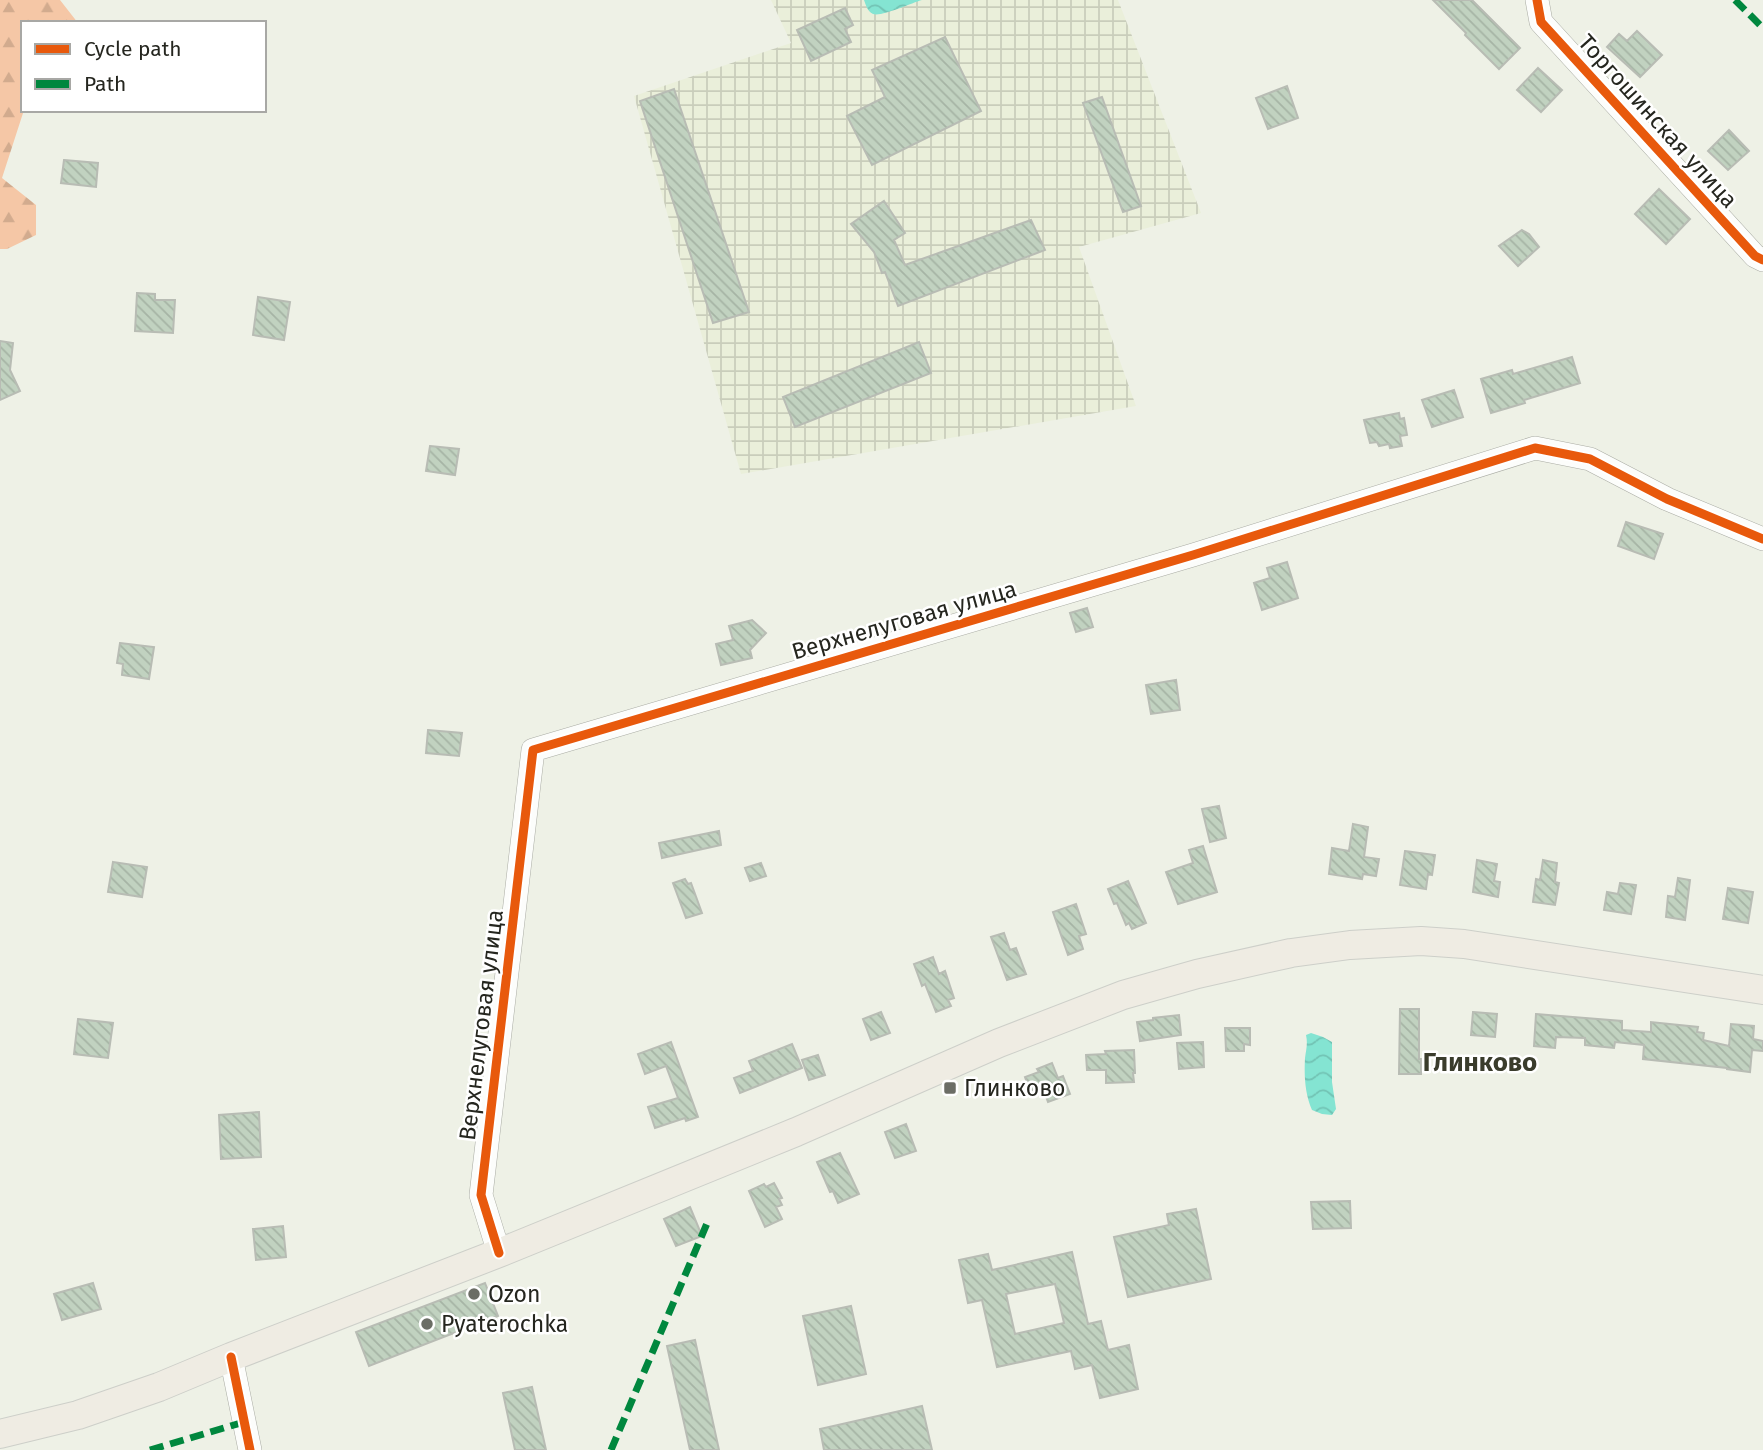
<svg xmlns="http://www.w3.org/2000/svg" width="1763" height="1450" font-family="'Fira Sans',sans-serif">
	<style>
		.industrial { fill: url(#industrial-grid) }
		.forest { fill: url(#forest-firs) }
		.water { fill: url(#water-waves) }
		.building { fill: url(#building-back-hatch); stroke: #b8bcb4; stroke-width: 2; fill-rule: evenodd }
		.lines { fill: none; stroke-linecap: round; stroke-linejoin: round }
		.minor-casing { stroke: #aaaca4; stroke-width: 24 }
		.major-casing { stroke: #cdcfc9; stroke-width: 30 }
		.minor { stroke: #fcfdfb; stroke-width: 23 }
		.major { stroke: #efece3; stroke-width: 28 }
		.quiet { stroke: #00873e; stroke-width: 7; stroke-dasharray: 14 7; stroke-linecap: butt }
		.cycleway-casing { stroke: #fff; stroke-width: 13 }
		.cycleway { stroke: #e8590c; stroke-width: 9 }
		.poi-dot { fill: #6b6d65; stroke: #fff; stroke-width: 2.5 }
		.labels { text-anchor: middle; stroke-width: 5; stroke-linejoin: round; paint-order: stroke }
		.street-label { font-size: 23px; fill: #25261f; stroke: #fff }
		.poi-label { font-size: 23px; fill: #25261f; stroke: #fff; text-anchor: start }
		.quarter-label { font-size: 26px; font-weight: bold; fill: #3a3c2c; stroke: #fff }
	</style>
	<defs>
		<pattern id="industrial-grid" width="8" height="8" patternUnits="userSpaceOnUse" patternTransform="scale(1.75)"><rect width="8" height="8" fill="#eaefda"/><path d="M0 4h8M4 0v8" fill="none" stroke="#c9cdbb"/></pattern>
		<pattern id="forest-firs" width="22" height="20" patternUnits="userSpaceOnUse" patternTransform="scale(1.75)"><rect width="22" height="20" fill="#f5c7a6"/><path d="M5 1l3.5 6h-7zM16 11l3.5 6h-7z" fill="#d2ab8e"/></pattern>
		<pattern id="water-waves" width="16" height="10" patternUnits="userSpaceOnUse" patternTransform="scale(1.75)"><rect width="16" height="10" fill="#84e4d2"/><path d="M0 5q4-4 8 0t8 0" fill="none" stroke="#72c3b4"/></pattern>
		<pattern id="building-back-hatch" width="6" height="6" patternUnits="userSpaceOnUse" patternTransform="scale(1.75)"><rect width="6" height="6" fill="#c1d2c0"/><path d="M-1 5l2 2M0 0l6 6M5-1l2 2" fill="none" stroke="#a6b4a5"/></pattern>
	</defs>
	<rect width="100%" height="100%" fill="#eef1e6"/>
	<path class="industrial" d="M771 0H1118L1201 213 1079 247 1136 406 741 474 634 96 791 43Z"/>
	<path class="forest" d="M0 0H60L78 23H23L24 110 2 178 36 205V235L7 249H0Z"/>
	<path class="water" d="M864 0H922C911 3 882 17 873 14 867 11 866 5 864 0Z
		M1311 1033 1323 1037 1332 1042V1082L1336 1109 1332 1115 1322 1114 1312 1110C1305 1094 1304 1076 1305 1058 1306 1050 1308 1044 1306 1035Z"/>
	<path class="building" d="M1433 0H1472L1520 48 1499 69 1465 35 1466 33Z
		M845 8 853 25 845 29 851 42 811 61 797 30Z
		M1637 31 1662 55 1640 77 1607 47 1619 34 1627 41Z
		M945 37 981 111 872 165 847 116 885 97 872 70Z
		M1538 68 1562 90 1541 112 1517 90Z
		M1287 86 1298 118 1268 129 1256 98Z
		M674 89 749 312 713 323 640 101Z
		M1102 97 1141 206 1123 212 1083 103Z
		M1729 130 1749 151 1728 170 1708 151Z
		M64 160 98 163 96 187 61 183Z
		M1659 189 1690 219 1666 244 1635 214Z
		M884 201 905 233 894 240 905 265 1031 220 1045 250 898 306 885 272 882 273 874 252 851 224Z
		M1522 230 1529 234 1539 247 1518 266 1499 246Z
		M137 293 155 294V300H175L173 333 135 331Z
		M258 297 290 302 284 340 253 335Z
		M0 341 13 343 10 370 20 391 0 400Z
		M919 342 931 373 795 427 783 397Z
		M1572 357 1580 383 1524 400 1525 403 1491 413 1481 379 1512 370 1513 374Z
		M1454 390 1463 417 1432 427 1422 400Z
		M1399 413 1400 419 1404 418 1407 435 1400 436 1402 446 1390 448 1389 444 1379 446 1377 442 1370 443 1364 420Z
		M430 446 459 449 455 475 426 471Z
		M1626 522 1663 534 1654 559 1618 546Z
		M1287 562 1298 598 1262 610 1254 583 1270 578 1267 568Z
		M1087 608 1093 627 1076 632 1070 613Z
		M752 620 766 633 750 650 752 658 721 665 716 644 733 640 729 626Z
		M120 643 154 647 149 679 122 675 123 664 117 663Z
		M1176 680 1180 710 1151 714 1146 685Z
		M428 730 462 733 459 756 426 753Z
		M1219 806 1226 838 1210 842 1202 809Z
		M1353 824 1368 827 1364 857 1379 859 1376 876 1363 874 1362 879 1329 874 1332 848 1349 851Z
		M719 831 721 845 662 858 659 843Z
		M1203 846 1217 892 1178 904 1166 872 1193 863 1189 850Z
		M1405 851 1435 855 1432 875 1428 874 1426 889 1400 885Z
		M1477 860 1497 864 1494 881 1500 882 1498 897 1473 892Z
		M1543 860 1557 863 1555 882 1559 883 1555 905 1533 902 1536 879 1540 880Z
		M113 862 147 867 142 897 108 892Z
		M761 863 766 876 750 881 745 868Z
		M1678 878 1690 880 1685 920 1666 917 1668 896 1675 897Z
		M685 879 688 884 691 883 702 913 686 918 673 883Z
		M1128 881 1146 923 1132 929 1129 923 1126 925 1117 903 1114 904 1108 889Z
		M1620 883 1636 885 1631 914 1604 910 1607 892 1618 894Z
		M1728 888 1753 892 1748 923 1723 919Z
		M1076 904 1086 934 1079 936 1083 949 1068 955 1053 912Z
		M1004 933 1010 950 1016 948 1026 974 1007 980 991 937Z
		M933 957 939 974 945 971 954 998 948 1000 951 1006 936 1012 925 984 922 986 914 964Z
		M1400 1009H1419V1059H1421V1074H1399Z
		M881 1012 890 1033 871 1040 863 1019Z
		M1473 1012 1497 1014 1495 1037 1471 1035Z
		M1536 1014 1622 1021V1030L1651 1032V1022L1698 1027 1697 1032 1704 1033 1703 1040 1729 1046 1731 1024 1754 1026 1753 1039 1763 1041V1051L1752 1050 1750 1072 1727 1069V1068L1643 1059 1644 1045 1615 1042 1614 1048 1585 1045V1038L1556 1037 1555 1048 1534 1046Z
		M1179 1015 1181 1035 1140 1041 1137 1022 1153 1020V1018Z
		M78 1019 113 1023 108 1058 74 1054Z
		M1225 1028H1250V1045L1244 1044V1051H1226Z
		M671 1042 698 1117 686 1121 685 1118 655 1128 648 1107 678 1098 666 1066 645 1074 638 1054Z
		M1203 1042 1204 1067 1179 1069 1177 1043Z
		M792 1044 802 1068 740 1093 734 1078 753 1071 749 1061Z
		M1134 1050 1135 1073H1133L1134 1082 1106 1083V1070H1087L1086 1055 1106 1054 1105 1051Z
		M818 1055 825 1075 809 1080 802 1060Z
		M1052 1063 1058 1078 1063 1076 1070 1094 1048 1102 1042 1086 1030 1091 1025 1077 1039 1072 1037 1069Z
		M259 1112 261 1157 221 1159 219 1115Z
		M906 1124 916 1151 895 1158 885 1132Z
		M840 1153 859 1194 838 1203 833 1191 830 1192 817 1162Z
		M774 1183 782 1198 779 1199 782 1205 776 1207 782 1219 765 1227 749 1191 764 1184 766 1187Z
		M1350 1201 1351 1228 1313 1229 1311 1202Z
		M690 1207 702 1236 676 1246 664 1219Z
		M1196 1209 1211 1279 1128 1297 1114 1237 1169 1225 1167 1214Z
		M283 1226 286 1257 256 1260 253 1229Z
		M1072 1252 1088 1324 1101 1321 1108 1350 1129 1345 1138 1389 1100 1398 1092 1365 1075 1369 1071 1351 997 1367 982 1300 968 1303 959 1260 988 1254 992 1270ZM1055 1284 1064 1323 1015 1334 1006 1294Z
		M93 1283 101 1309 62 1320 54 1294Z
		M485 1283 498 1316 369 1366 356 1332Z
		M851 1306 866 1374 818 1385 803 1316Z
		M695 1340 719 1450H690L667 1346Z
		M532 1387 546 1450H515L503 1393Z
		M922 1406 932 1450H824L820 1429Z"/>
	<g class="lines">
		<defs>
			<path id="minor" d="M1537 0 1541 22 1755 256 1763 260
				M499 1253 481 1195 533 750 1193 555 1535 448 1590 459 1667 499 1763 539
				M231 1357 250 1450"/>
			<path id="major" d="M0 1434 78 1415 159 1387 231 1357 499 1253 796 1132 999 1043 1123 995 1197 974 1291 953 1350 945 1421 941 1464 944 1763 990"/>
		</defs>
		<use href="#minor" class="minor-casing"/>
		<use href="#major" class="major-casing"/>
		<use href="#minor" class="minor"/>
		<use href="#major" class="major"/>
		<path class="quiet" d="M1735 0 1763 28
			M150 1450 244 1422
			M611 1450 708 1221"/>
		<defs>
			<path id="cycleway" d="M1537 0 1541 22 1755 256 1763 260
				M499 1253 481 1195 533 750 1193 555 1535 448 1590 459 1667 499 1763 539
				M231 1357 250 1450"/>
		</defs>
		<use href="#cycleway" class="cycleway-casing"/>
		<use href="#cycleway" class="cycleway"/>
	</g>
	<g class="poi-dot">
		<rect x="943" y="1081" width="14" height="14" rx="3.5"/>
		<circle cx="474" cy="1294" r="7"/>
		<circle cx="427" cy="1324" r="7"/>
	</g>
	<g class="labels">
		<g class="street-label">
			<text transform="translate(1658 121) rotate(48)" y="8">Торгошинская улица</text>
			<text transform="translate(904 620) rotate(-16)" y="8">Верхнелуговая улица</text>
			<text transform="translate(481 1025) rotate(-83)" y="8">Верхнелуговая улица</text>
		</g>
		<g class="poi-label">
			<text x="964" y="1096">Глинково</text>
			<text x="488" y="1302">Ozon</text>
			<text x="441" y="1332">Pyaterochka</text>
		</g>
		<g class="quarter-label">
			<text x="1480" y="1071">Глинково</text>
		</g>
	</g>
	<rect x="21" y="21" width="245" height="91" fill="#ffffff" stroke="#a8a8a5" stroke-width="2"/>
	<rect x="35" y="44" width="35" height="10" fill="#e8590c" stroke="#a8a8a5" stroke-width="2"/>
	<text x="84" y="56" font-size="21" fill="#25261f">Cycle path</text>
	<rect x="35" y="79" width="35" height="10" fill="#00873e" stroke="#a8a8a5" stroke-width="2"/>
	<text x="84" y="91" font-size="21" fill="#25261f">Path</text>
</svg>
